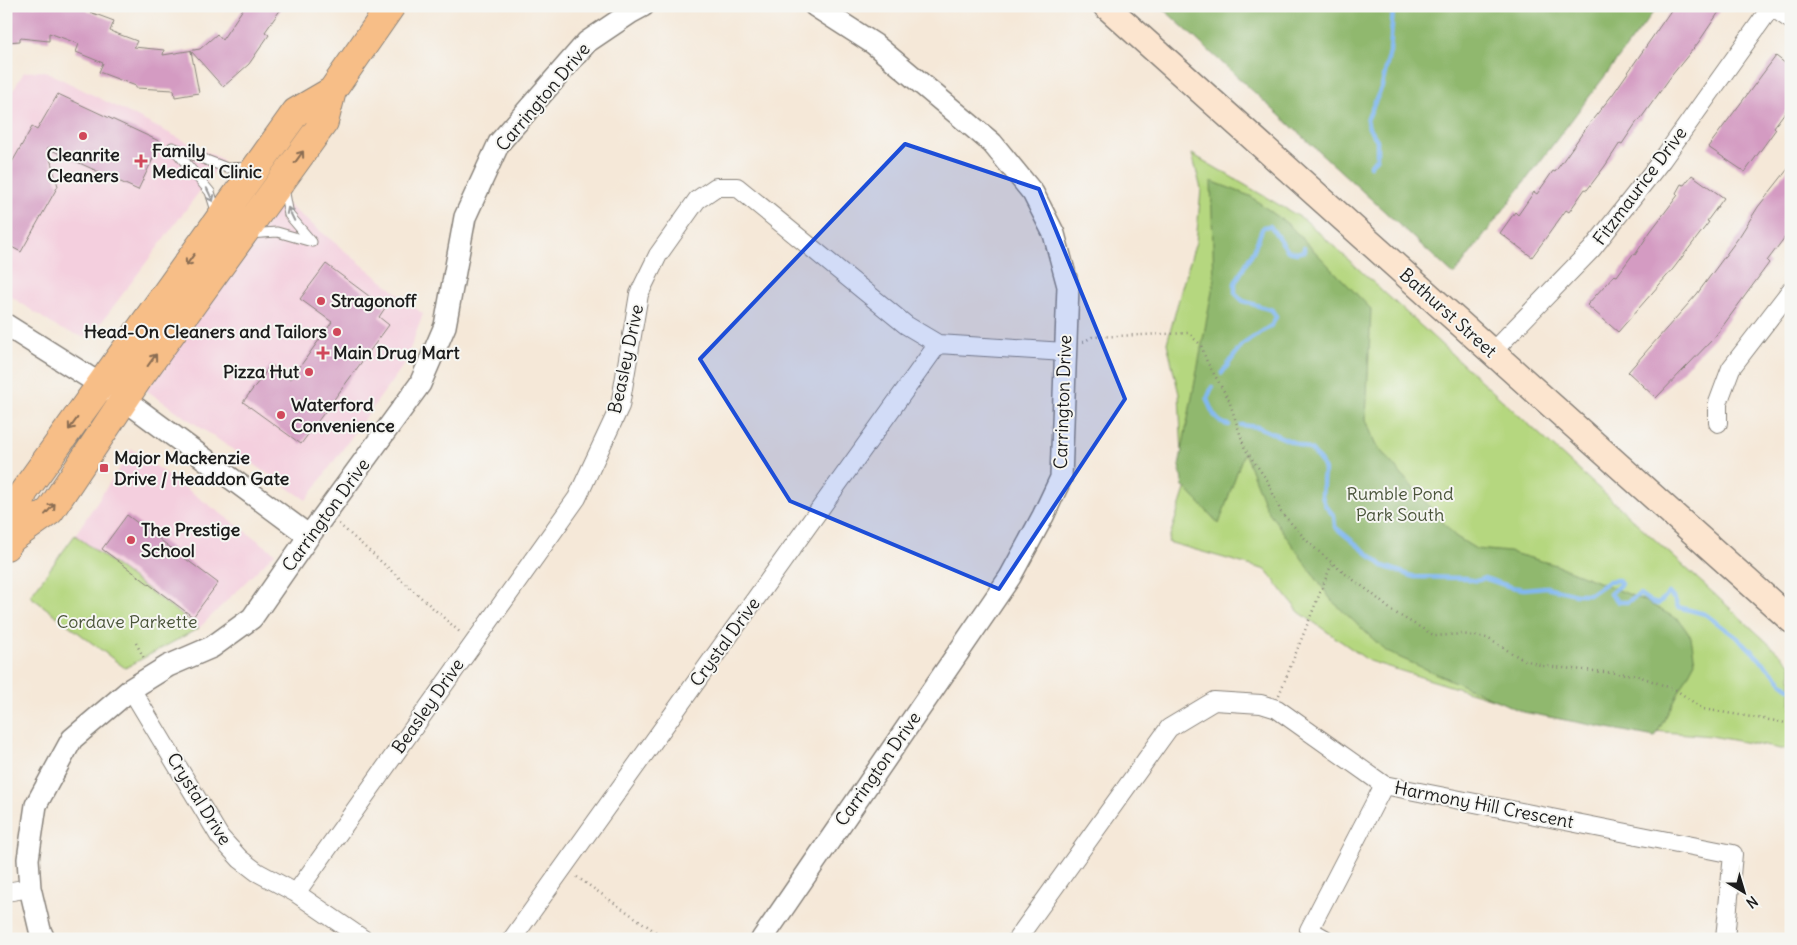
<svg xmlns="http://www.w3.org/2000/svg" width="1797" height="945" font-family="Delius,sans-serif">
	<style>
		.built { fill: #f4cfde }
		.green { fill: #b5d77f; stroke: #687a4e }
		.forest { fill: #90b86e; stroke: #566a45 }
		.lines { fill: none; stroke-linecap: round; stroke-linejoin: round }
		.stream { stroke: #81b8f1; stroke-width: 4.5 }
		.building { fill: #d49bc2 }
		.service-casing { stroke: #88827a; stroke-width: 11 }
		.minor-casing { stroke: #88827a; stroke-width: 20 }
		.tertiary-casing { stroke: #88827a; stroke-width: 24 }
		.secondary-casing { stroke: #88827a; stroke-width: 28 }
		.primary-casing { stroke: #88827a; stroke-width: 30 }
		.path { stroke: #88827a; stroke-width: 2.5; stroke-dasharray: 1 4; stroke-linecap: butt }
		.service { stroke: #fff; stroke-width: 9 }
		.minor { stroke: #fff; stroke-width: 18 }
		.tertiary { stroke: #fff; stroke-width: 21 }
		.secondary { stroke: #fce5cf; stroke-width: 25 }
		.primary { stroke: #f7be87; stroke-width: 28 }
		.oneway { stroke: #8a6d52 }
		.oneway2 { stroke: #999 }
		.marked { fill: #1d4ed8; fill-opacity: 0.2; stroke: #1d4ed8; stroke-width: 4; stroke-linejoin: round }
		.poi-dot { fill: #d1495b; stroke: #f6f6f2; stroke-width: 2 }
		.labels { text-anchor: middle; stroke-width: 4; stroke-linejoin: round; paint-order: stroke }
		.street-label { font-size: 18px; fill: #1c1c1c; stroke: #f6f6f2 }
		.poi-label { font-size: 18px; font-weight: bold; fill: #1c1c1c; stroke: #f6f6f2; text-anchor: start }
		.park-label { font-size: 18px; fill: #4a543a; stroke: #f6f6f2 }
	</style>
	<rect width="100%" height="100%" fill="#f6f6f2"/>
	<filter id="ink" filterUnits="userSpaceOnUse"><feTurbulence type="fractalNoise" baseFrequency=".02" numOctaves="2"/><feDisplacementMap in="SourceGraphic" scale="10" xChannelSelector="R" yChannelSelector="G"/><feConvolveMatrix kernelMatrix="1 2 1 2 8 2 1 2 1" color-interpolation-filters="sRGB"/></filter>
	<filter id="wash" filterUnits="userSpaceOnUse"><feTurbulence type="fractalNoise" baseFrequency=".0096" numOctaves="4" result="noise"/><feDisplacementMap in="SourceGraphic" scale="20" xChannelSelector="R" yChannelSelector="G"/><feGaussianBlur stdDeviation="1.12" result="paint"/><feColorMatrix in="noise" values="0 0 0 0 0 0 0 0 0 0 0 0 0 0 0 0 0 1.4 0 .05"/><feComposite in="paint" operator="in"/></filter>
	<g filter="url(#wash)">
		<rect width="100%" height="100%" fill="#f5e8d8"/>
		<path class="built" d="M45 71 223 160 89 339 58 328 6 293V102L24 72Z
			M283 201 423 314 405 363 306 500 146 390Z
			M132 449 275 553 199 628 75 535Z"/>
		<path class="green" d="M1192 154 1305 220 1791 664V751L1711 736 1654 731 1541 714 1369 661 1299 612 1266 570 1168 542 1186 486 1182 455 1179 394 1167 343 1184 280 1196 242 1201 189Z
			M75 535 199 628 125 668 30 596Z"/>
		<path class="forest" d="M1160 6H1658L1454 275Z
			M1211 181 1250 196 1289 225 1371 309 1366 419 1375 444 1455 536 1476 549 1509 552 1556 565 1643 600 1679 620 1691 637 1695 662 1655 737 1523 712 1387 652 1332 601 1266 508 1244 452 1219 524 1183 486 1179 466 1214 281Z"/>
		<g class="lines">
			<path class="stream" d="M1370 166 1377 157V140L1369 128 1367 120 1382 86 1390 51 1393 10 1392 6
				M1222 373 1242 345 1272 325 1276 317 1272 310 1243 301 1235 293V283L1254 250 1263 227 1270 226 1288 251 1297 253 1304 251V248
				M1212 387 1207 399C1211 410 1216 424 1229 425
				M1241 425 1258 427 1311 450 1321 462 1324 470 1322 496 1325 505 1334 516 1335 527 1383 566 1415 577 1466 578C1473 581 1478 582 1484 578L1511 587 1524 589 1546 587 1576 594H1590L1609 581 1618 580 1621 584 1610 594 1619 602H1627L1640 594 1651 602 1658 604 1669 593 1675 600 1678 607 1705 614 1743 642 1783 683 1791 689"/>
		</g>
		<g id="blocks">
			<path class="building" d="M6 6H89L87 11 114 21 110 31 137 41 134 47 164 50 163 55 200 49 217 34 222 40 245 6H283L265 32 269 35 249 64 223 87 191 51 199 93 175 97 174 90 136 88V86L99 72 103 63 76 52 79 44 49 33V41L20 38V41L6 42Z
				M1674 6H1723L1698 43 1672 75 1639 121 1638 120 1622 144 1620 143 1605 166 1587 190 1585 189 1569 212 1566 210 1532 257 1500 233 1515 212 1518 215 1534 192 1537 194 1553 171 1555 172 1589 124 1613 94Z
				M1776 56 1791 68V104L1774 127 1776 129 1745 172 1708 147Z
				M58 94 161 142 138 190 47 148 58 186 21 252 6 244V173L32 127 37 130Z
				M1791 165V229L1767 261 1769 263 1714 338 1656 398 1628 372 1697 294 1739 237 1758 207Z
				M1692 175 1724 198 1707 221 1709 222 1673 269 1618 332 1587 305 1614 275 1617 276 1633 254 1635 255 1650 232 1678 195 1676 193 1681 184 1684 185Z
				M326 264 385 308 379 317 389 325 301 444 243 402 271 365 291 379 332 322 300 299Z
				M127 515 218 583 193 617 102 549Z"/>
		</g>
	</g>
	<g filter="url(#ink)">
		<use href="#blocks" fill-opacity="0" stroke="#88827a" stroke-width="1"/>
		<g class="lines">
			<defs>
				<path id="service" d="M172 147 227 168 250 167
					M174 149 210 192 217 214
					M284 188 289 215 312 242
					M249 234 277 232 312 242"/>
				<path id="minor" d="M1772 7 1791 20
					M1492 352 1592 249 1662 160 1772 6
					M1718 423V403L1731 368 1791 290
					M131 689 220 837 240 859 257 872 296 893 363 939
					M6 892 30 888
					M296 893 577 498 620 406 639 294 658 255 697 200 716 187H737L906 325 938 344 1065 352
					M512 939 938 344
					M1017 939 1169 728 1214 701 1261 704 1277 709 1384 785 1733 854 1725 939
					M1325 939 1309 930 1384 785"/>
				<path id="tertiary" d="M6 325 125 400 309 536
					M44 939 40 930 30 888 28 859 36 805 72 739 131 689 168 666 212 647 252 618 309 536 420 384 445 326 465 217 499 143 587 42 630 13 643 6
					M762 939 1010 577 1043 516 1061 478 1068 286 1054 234 1033 193 992 143 874 44 815 6"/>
				<path id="secondary" d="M1106 6 1791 620"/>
				<path id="primary" d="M12 538 23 493 296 112 332 91
					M6 546 12 538 50 511 138 379 324 122 332 91 391 6"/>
			</defs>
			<use href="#service" class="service-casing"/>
			<use href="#minor" class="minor-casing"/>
			<use href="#tertiary" class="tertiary-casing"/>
			<use href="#secondary" class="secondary-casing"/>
			<use href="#primary" class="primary-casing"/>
			<path class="path" d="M1083 342 1092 337 1188 333 1201 345 1207 362 1229 400 1245 449 1267 480 1281 512 1310 544 1344 573 1370 592 1392 611 1435 636 1462 634 1487 638 1522 659 1543 666 1636 675 1676 690 1703 709 1782 722 1791 725
				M339 524 462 634
				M136 643 145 660
				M1279 695 1332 563
				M577 877 666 939"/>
			<use href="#service" class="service"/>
			<use href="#minor" class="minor"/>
			<use href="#tertiary" class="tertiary"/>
			<use href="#secondary" class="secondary"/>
			<use href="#primary" class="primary"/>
		</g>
		<defs><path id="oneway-shaft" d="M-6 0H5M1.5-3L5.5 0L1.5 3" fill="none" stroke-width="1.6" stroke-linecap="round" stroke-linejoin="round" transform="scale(1.25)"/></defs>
		<g class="oneway">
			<use href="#oneway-shaft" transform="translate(299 157) rotate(-54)"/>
			<use href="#oneway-shaft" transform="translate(190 260) rotate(126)"/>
			<use href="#oneway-shaft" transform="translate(152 360) rotate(-54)"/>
			<use href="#oneway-shaft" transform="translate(73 424) rotate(126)"/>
			<use href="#oneway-shaft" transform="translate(50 509) rotate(-48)"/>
		</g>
		<g class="oneway2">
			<use href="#oneway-shaft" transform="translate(210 195) rotate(65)"/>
			<use href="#oneway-shaft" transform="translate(291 214) rotate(-116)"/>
		</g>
	</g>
	<path class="marked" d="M905 144 1039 189 1125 399 999 589 790 501 700 359Z"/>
	<g class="poi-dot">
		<circle cx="83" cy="136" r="5"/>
		<path d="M138.5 153.5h5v5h5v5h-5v5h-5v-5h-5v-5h5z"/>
		<circle cx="321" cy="301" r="5"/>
		<circle cx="337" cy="332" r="5"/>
		<path d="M320.5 345.5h5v5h5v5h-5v5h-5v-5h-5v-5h5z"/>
		<circle cx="309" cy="372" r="5"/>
		<circle cx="281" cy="415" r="5"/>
		<rect x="99" y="463" width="10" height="10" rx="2.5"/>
		<circle cx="131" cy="540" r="5"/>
	</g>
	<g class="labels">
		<g class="street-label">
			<text transform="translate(543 97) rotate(-50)" y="6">Carrington Drive</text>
			<text transform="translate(1640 186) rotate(-53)" y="6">Fitzmaurice Drive</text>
			<text transform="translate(1448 313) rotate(42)" y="6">Bathurst Street</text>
			<text transform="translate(626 359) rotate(-78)" y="6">Beasley Drive</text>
			<text transform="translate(1063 402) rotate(-88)" y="6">Carrington Drive</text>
			<text transform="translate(326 515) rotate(-54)" y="6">Carrington Drive</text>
			<text transform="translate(725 642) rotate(-54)" y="6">Crystal Drive</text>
			<text transform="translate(428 706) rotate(-55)" y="6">Beasley Drive</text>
			<text transform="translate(878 769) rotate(-55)" y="6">Carrington Drive</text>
			<text transform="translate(199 799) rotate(58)" y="6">Crystal Drive</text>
			<text transform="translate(1484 805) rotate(11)" y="6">Harmony Hill Crescent</text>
		</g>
		<g class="poi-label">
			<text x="152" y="157">Family<tspan x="152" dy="21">Medical Clinic</tspan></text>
			<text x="83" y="161" text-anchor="middle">Cleanrite<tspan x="83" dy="21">Cleaners</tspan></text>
			<text x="331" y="307">Stragonoff</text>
			<text x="327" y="338" text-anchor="end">Head-On Cleaners and Tailors</text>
			<text x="333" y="359">Main Drug Mart</text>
			<text x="299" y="378" text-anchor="end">Pizza Hut</text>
			<text x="291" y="411">Waterford<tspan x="291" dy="21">Convenience</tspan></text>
			<text x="114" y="464">Major Mackenzie<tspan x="114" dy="21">Drive / Headdon Gate</tspan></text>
			<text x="141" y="536">The Prestige<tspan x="141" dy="21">School</tspan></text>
		</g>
		<g class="park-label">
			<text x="1400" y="500">Rumble Pond<tspan x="1400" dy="21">Park South</tspan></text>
			<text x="127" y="628">Cordave Parkette</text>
		</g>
	</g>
	<rect width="1797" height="945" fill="none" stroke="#f6f6f2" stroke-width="25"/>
	<g transform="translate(1744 892) rotate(142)" stroke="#f6f6f2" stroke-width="4" paint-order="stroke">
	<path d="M0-4L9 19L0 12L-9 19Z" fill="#1c1c1c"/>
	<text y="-8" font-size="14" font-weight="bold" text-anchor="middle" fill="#1c1c1c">N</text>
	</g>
</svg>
